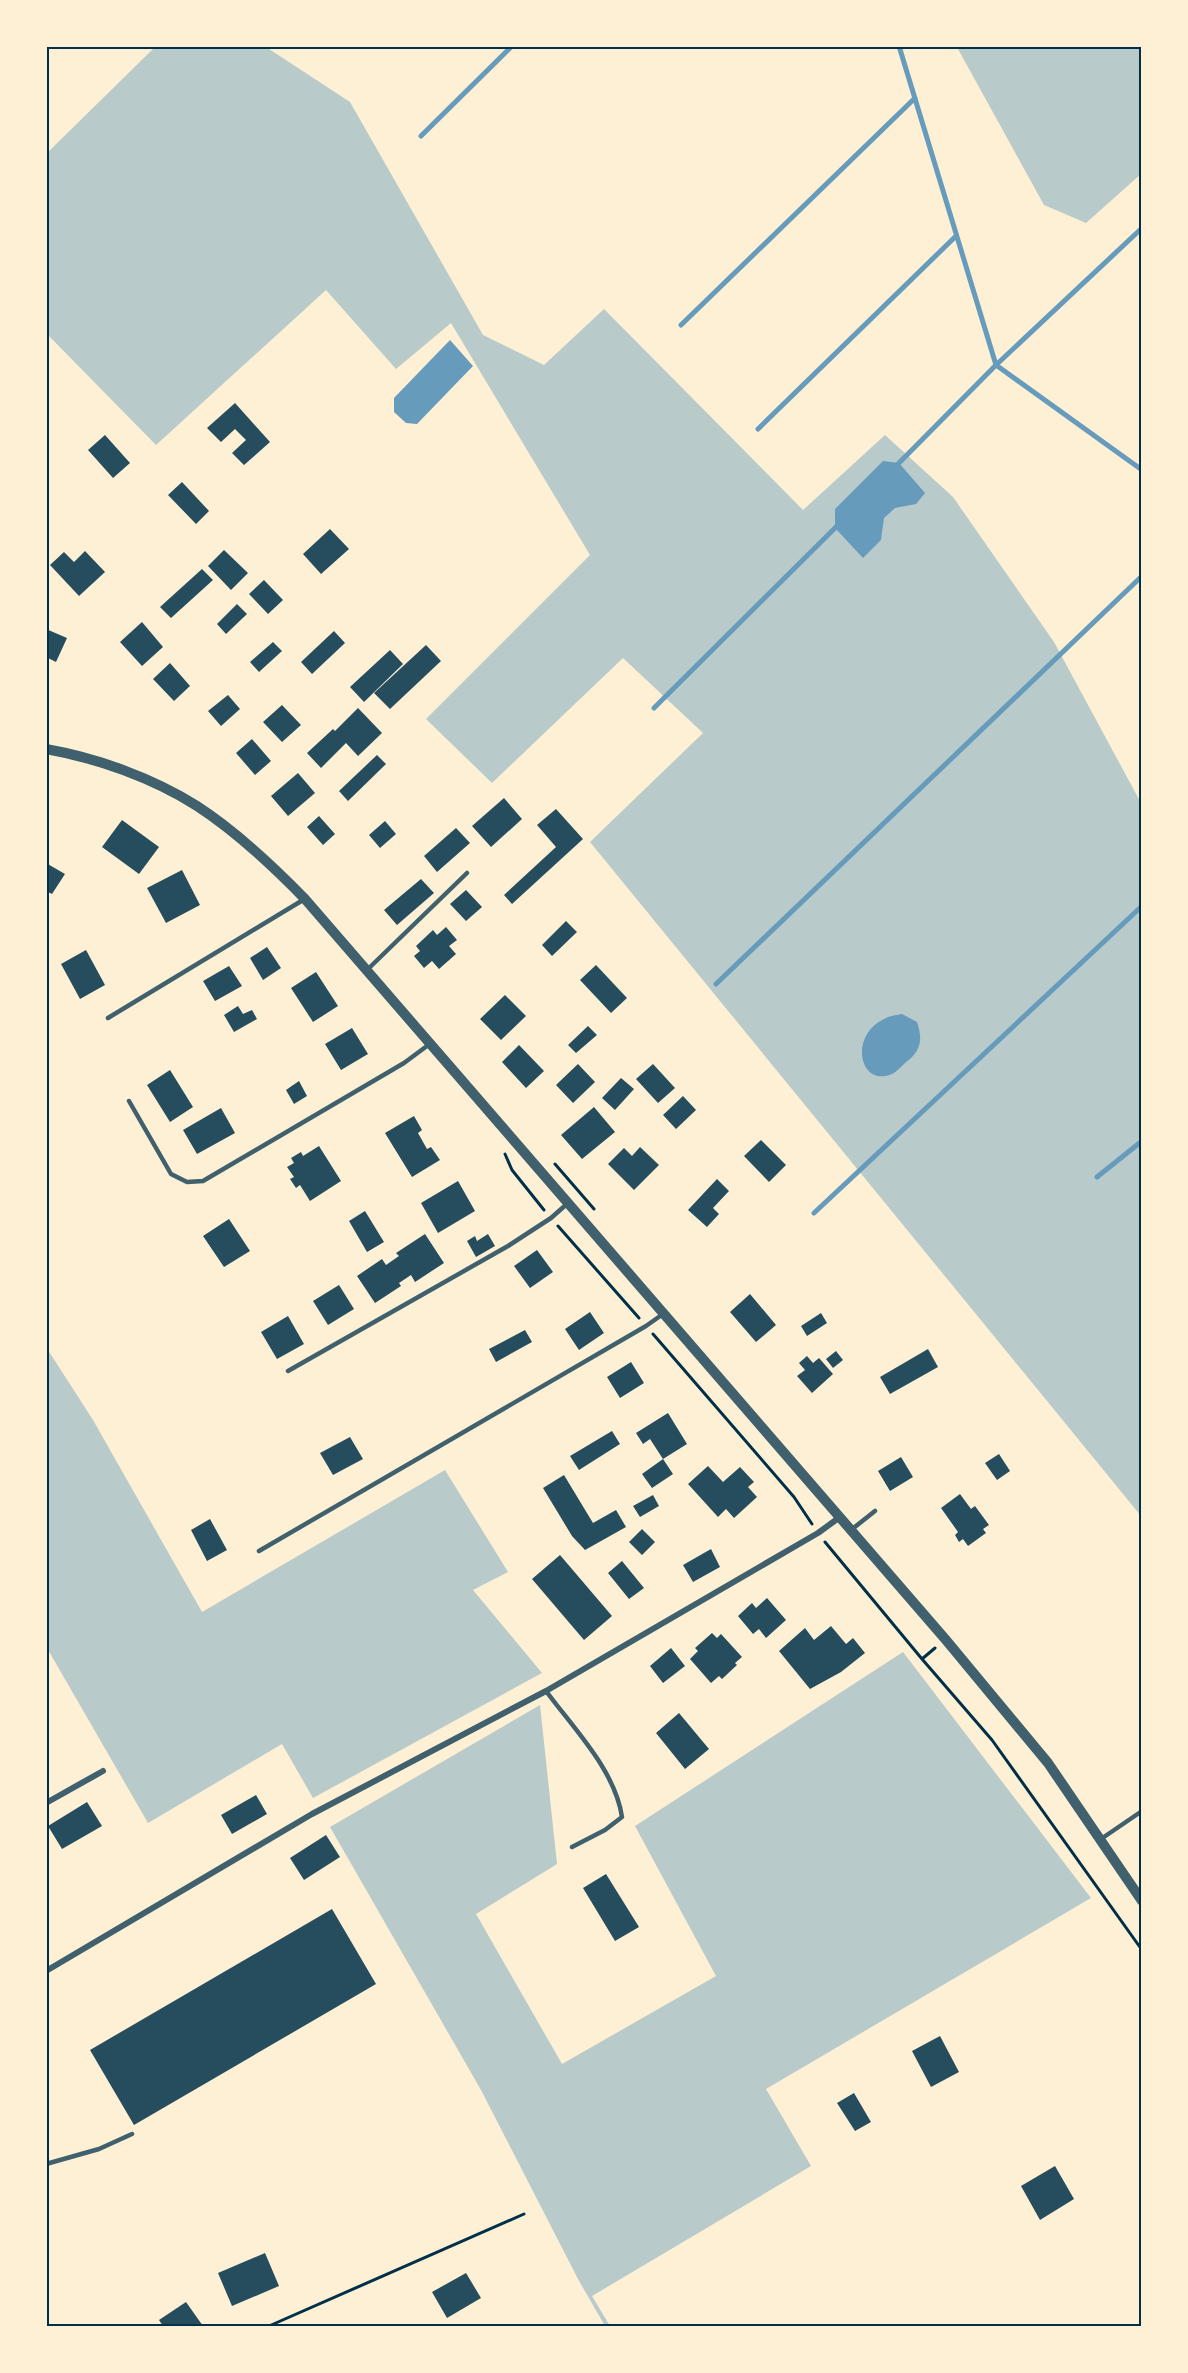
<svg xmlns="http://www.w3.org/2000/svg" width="1188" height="2373" font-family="'Golos Text',sans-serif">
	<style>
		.green { fill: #b9caca }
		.water { fill: #669bbc }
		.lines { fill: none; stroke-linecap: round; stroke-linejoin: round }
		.stream { stroke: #669bbc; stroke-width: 5 }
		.building { fill: #264d5e }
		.path { stroke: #003049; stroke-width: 3 }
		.service { stroke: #3f606c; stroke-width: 4.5 }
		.minor { stroke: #3f606c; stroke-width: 6 }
		.tertiary { stroke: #3f606c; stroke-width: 10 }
		.neatline { fill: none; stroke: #003049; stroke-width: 2 }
	</style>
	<rect width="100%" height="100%" fill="#fdf0d5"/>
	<path class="green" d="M959 46 1141 47V174L1086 223 1044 205 958 49Z
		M155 47H266L350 102 483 335 544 365 604 309 803 510 885 435 953 497 1054 642 1141 803V1516L590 842 703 733 623 658 492 783 426 719 590 555 451 323 396 369 326 290 156 445 47 334V153Z
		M46 1347 93 1420 202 1612 445 1470 508 1572 473 1590 542 1673 313 1798 282 1744 148 1823 47 1648Z
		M903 1652 1091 1898 766 2089 811 2166 592 2296 610 2326H605L578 2279 481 2090 330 1827 540 1705 557 1864 476 1914 562 2064 716 1976 635 1826Z"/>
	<path class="water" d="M450 340 473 366 417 424 406 423 394 412V398Z
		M883 461 899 463 925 493 916 504 895 508 884 518 881 540 863 558 835 528V509Z
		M902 1014 917 1022C922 1037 922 1048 910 1059 904 1063 898 1071 892 1074 860 1088 848 1036 884 1019 889 1016 896 1015 902 1014Z"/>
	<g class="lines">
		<path class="stream" d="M899 46 996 365 1142 470
			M421 136 512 46
			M681 325 915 98
			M758 429 956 236
			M895 467 996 365 1142 228
			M654 708 840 523
			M716 984 1142 576
			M1097 1177 1142 1141
			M814 1213 1142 906"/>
	</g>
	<path class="building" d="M235 403 270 442 244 465 232 453 246 440 235 429 221 442 207 428Z
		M105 435 130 463 113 478 88 450Z
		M182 482 209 511 196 524 168 495Z
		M330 529 349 549 321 574 303 554Z
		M224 550 248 573 231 590 208 566Z
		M85 551 105 572 79 596 50 565 64 552 74 562Z
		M202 569 213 580 171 618 160 607Z
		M264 580 283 600 268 614 249 594Z
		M237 604 247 614 226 634 217 624Z
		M142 622 163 647 142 666 120 642Z
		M46 629 67 638 56 662 46 657Z
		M334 631 345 643 312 674 301 662Z
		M273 642 282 651 259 672 250 662Z
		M426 645 441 661 390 709 374 693Z
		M390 650 403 664 364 702 350 687Z
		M170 663 190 686 174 701 153 679Z
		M228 695 240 709 221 726 208 711Z
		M282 705 301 725 282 742 263 722Z
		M358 708 382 733 358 756 346 743 321 768 307 753 333 729 335 731Z
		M252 739 271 761 255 775 236 753Z
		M377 755 386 764 348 801 339 791Z
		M298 773 315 793 288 816 271 796Z
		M504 798 522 819 491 847 472 826Z
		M556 809 583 839 512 904 504 895 556 847 537 825Z
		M319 816 335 834 323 845 307 827Z
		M122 820 159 847 139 874 102 847Z
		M385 821 396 834 380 848 369 835Z
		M456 828 470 843 437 872 424 856Z
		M46 863 65 874 52 894 46 891Z
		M182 870 200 905 166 923 147 888Z
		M421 879 434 893 397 925 384 910Z
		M466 890 482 907 466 921 450 904Z
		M566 921 577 932 552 956 542 945Z
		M446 927 457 940 449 946 456 954 439 969 432 961 424 968 414 956 420 951 416 946 433 930 437 935Z
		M267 947 281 968 263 980 250 958Z
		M86 950 105 985 80 999 61 964Z
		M596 965 627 998 611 1013 580 980Z
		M229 966 242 986 215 1001 203 981Z
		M316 972 338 1006 313 1022 291 988Z
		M505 995 526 1016 501 1040 480 1019Z
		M238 1006 243 1014 252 1010 257 1019 234 1032 224 1015Z
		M588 1026 597 1035 576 1053 568 1045Z
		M352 1028 368 1054 341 1070 325 1044Z
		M519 1045 544 1071 526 1088 502 1062Z
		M578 1064 595 1082 573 1103 556 1085Z
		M653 1064 675 1088 658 1103 636 1079Z
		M170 1070 193 1107 170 1122 147 1085Z
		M621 1078 634 1089 615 1110 602 1098Z
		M299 1081 307 1096 294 1104 286 1090Z
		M683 1096 696 1110 676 1129 663 1115Z
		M594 1107 615 1132 582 1159 561 1135Z
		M221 1108 235 1133 197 1154 183 1130Z
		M414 1116 422 1130 418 1133 427 1149 431 1147 440 1160 412 1177 385 1133Z
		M761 1140 786 1165 769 1182 744 1156Z
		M319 1146 341 1181 310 1201 300 1185 296 1188 290 1179 294 1177 287 1167 294 1163 291 1158 301 1152 303 1156Z
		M640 1147 659 1165 634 1190 608 1164 624 1148 632 1156Z
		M717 1179 729 1191 713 1208 719 1214 707 1227 688 1210Z
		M458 1181 475 1211 438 1233 421 1203Z
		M365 1211 384 1242 367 1252 349 1221Z
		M229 1219 250 1251 224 1267 203 1236Z
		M425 1234 444 1263 415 1282 411 1275 399 1283 401 1286 375 1303 357 1276 382 1259 386 1265 399 1256 396 1253Z
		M488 1234 495 1246 476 1257 467 1241 475 1236 477 1241Z
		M537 1250 553 1272 530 1288 514 1266Z
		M339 1285 354 1309 328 1325 313 1301Z
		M750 1294 776 1325 756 1342 730 1312Z
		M590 1312 604 1333 579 1350 565 1329Z
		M821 1313 827 1323 807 1336 801 1326Z
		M288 1316 304 1344 277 1359 261 1332Z
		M525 1330 532 1342 496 1362 489 1349Z
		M928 1349 938 1367 890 1394 880 1377Z
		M836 1351 843 1360 833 1368 826 1359Z
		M807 1356 813 1363 819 1358 833 1374 812 1393 797 1376 805 1370 799 1363Z
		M631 1362 644 1383 620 1398 607 1377Z
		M668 1413 687 1444 663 1459 673 1474 652 1488 642 1474 663 1459 650 1439 643 1444 636 1433Z
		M612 1431 620 1444 579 1470 570 1456Z
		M350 1437 363 1459 333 1475 320 1453Z
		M999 1454 1010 1471 997 1480 985 1463Z
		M901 1457 913 1477 890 1491 878 1471Z
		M708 1466 723 1482 740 1467 754 1482 748 1487 757 1497 734 1518 726 1509 718 1517 688 1484Z
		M564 1475 593 1523 616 1510 626 1527 585 1550 572 1536 543 1488Z
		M960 1494 971 1509 975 1506 989 1525 983 1529 986 1533 968 1546 963 1539 959 1542 955 1535 958 1532 941 1508Z
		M653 1495 659 1506 640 1517 633 1506Z
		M210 1519 227 1550 207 1561 191 1530Z
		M642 1529 655 1542 642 1555 629 1542Z
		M711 1549 720 1567 693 1582 683 1565Z
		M560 1555 612 1616 584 1640 532 1579Z
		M622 1561 644 1588 629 1599 608 1573Z
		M767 1598 786 1620 766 1638 759 1629 753 1634 738 1616 752 1603 756 1608Z
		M831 1626 846 1644 853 1638 865 1653 841 1672 810 1689 779 1651 805 1628 814 1640Z
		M712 1633 717 1638 721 1634 742 1657 735 1663 737 1665 722 1679 719 1676 711 1683 690 1659 698 1651 695 1648Z
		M671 1648 685 1666 663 1683 650 1666Z
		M679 1713 709 1749 685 1769 656 1733Z
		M256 1795 267 1814 232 1834 221 1815Z
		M87 1802 102 1826 62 1849 48 1826Z
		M326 1835 340 1857 304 1880 290 1858Z
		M606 1874 639 1927 615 1941 583 1888Z
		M332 1909 376 1984 134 2125 90 2050Z
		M940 2036 959 2072 931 2087 912 2051Z
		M854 2093 871 2122 855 2131 837 2103Z
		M1055 2166 1074 2199 1040 2220 1021 2186Z
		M265 2253 279 2286 232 2306 218 2273Z
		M466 2273 481 2298 447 2318 432 2292Z
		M186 2302 203 2326H163L159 2320Z"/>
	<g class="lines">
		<path class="path" d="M505 1154 512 1170 544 1210
			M555 1164 594 1209
			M558 1226 639 1318
			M653 1334 794 1497 812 1524
			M825 1542 922 1659 992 1740 1142 1950
			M922 1659 935 1648
			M269 2326 524 2214"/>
		<path class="service" d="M368 969 467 873
			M108 1018 303 900
			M129 1101 171 1174 187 1182 203 1181 404 1063 431 1043
			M288 1371 508 1246 551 1218 568 1203
			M851 1530 875 1511
			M259 1551 646 1326 663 1314
			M546 1691C574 1729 615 1770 622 1817L605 1830 572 1847
			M1101 1839 1142 1811
			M46 2164 99 2149 132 2134"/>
		<path class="minor" d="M46 1803 103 1771
			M46 1971 312 1814 546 1691 818 1533 840 1517"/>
		<path class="tertiary" d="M46 749C97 758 153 778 197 806 237 832 272 865 305 899L946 1640 1048 1763 1142 1901"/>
	</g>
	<rect width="1188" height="2373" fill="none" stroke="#fdf0d5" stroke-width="96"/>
	<rect x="48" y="48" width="1092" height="2277" class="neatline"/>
</svg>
